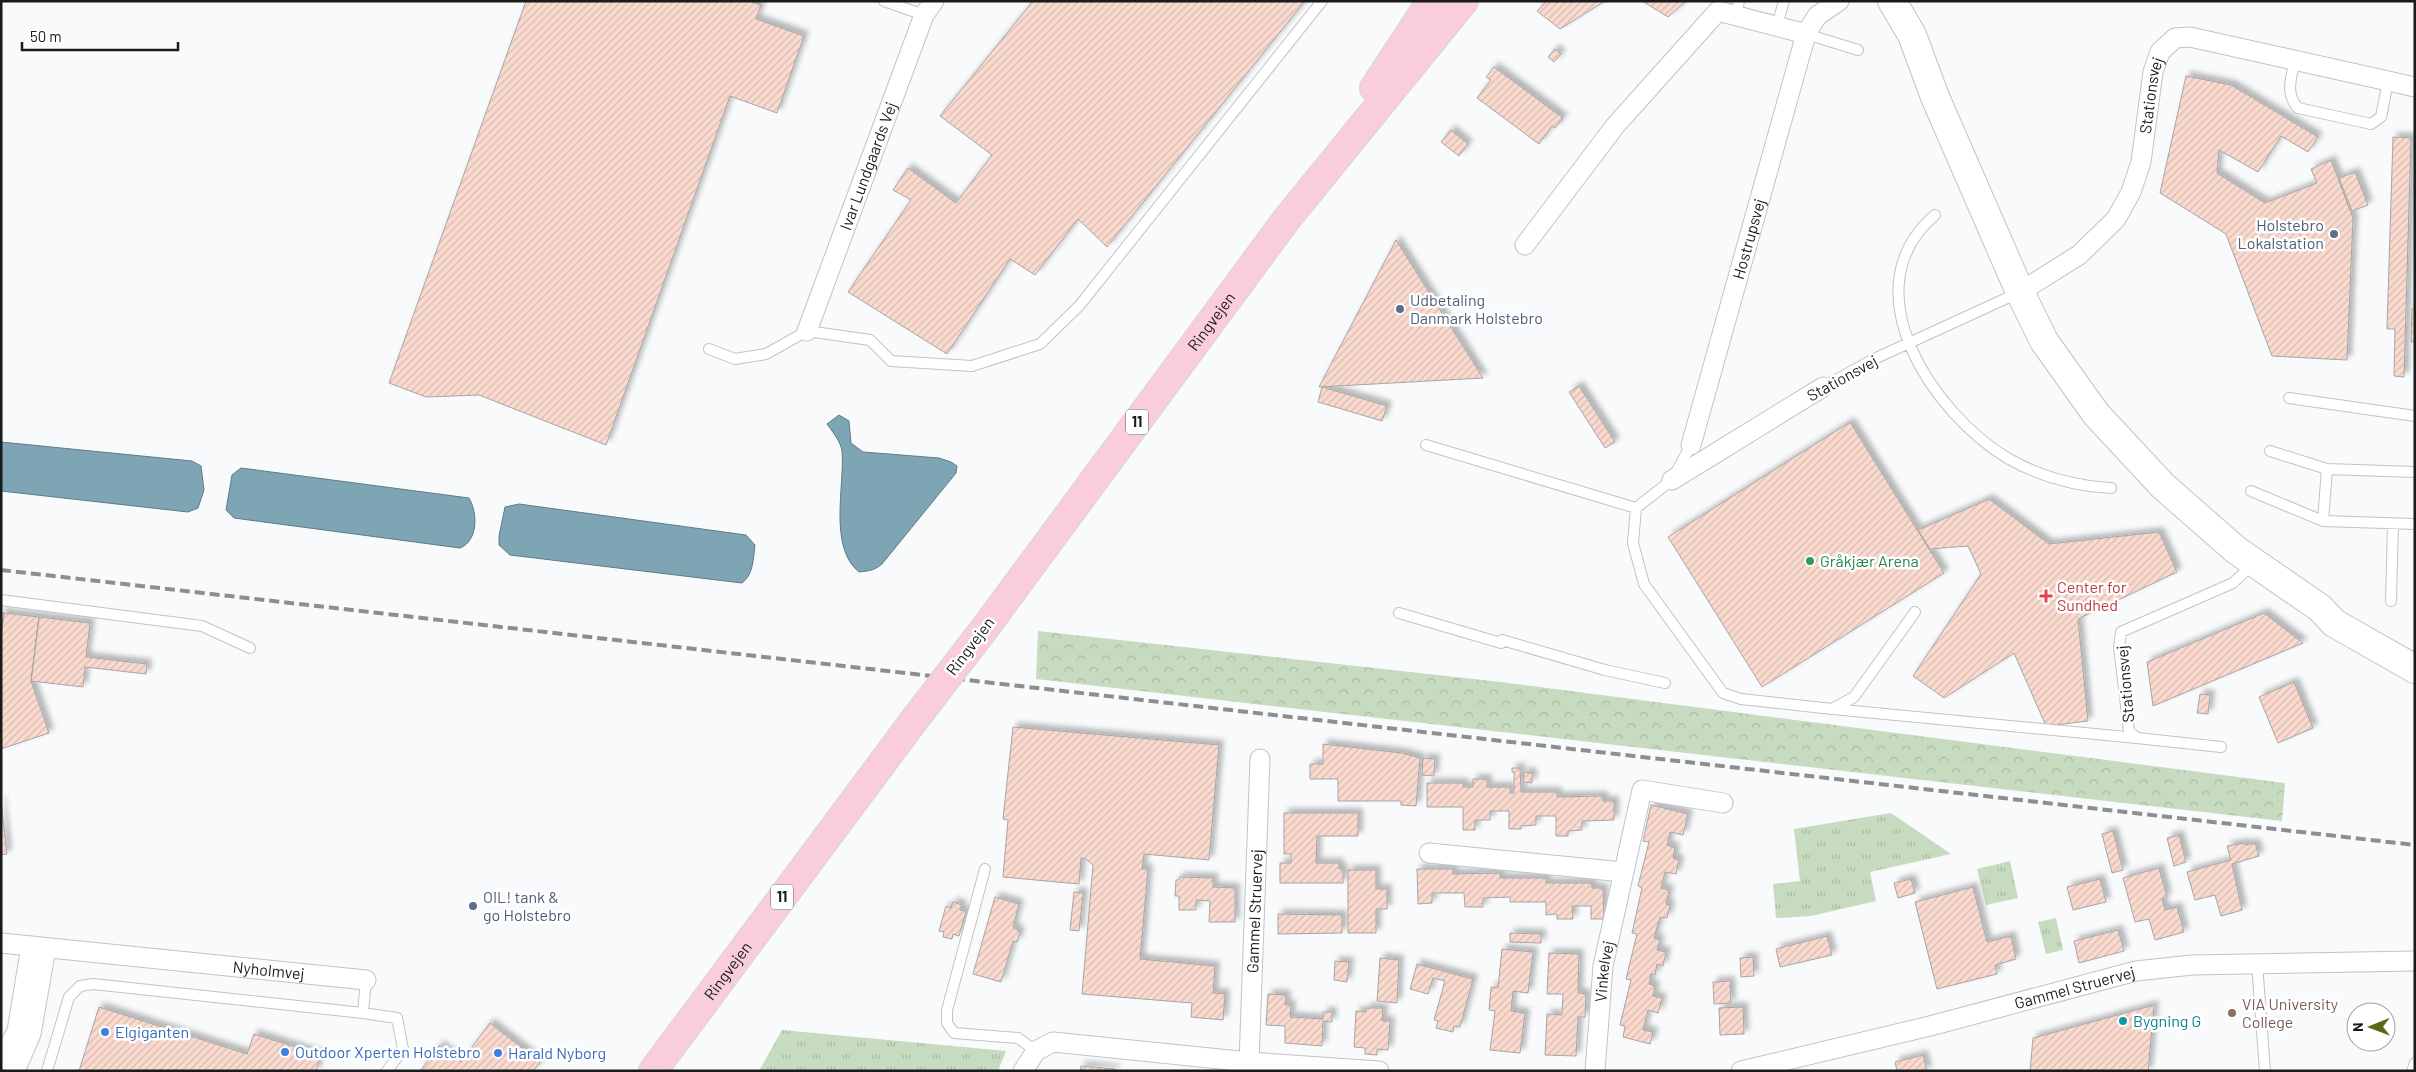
<svg xmlns="http://www.w3.org/2000/svg" width="2416" height="1072" font-family="Barlow,sans-serif">
	<style>
		.grass { fill: url(#grass-tufts) }
		.forest { fill: url(#forest-crowns) }
		.water { fill: #7da5b4; stroke: #5f7b86 }
		.building { fill: url(#building-hatch); stroke: #a7a5a5; filter: url(#shadow) }
		.lines { fill: none; stroke-linecap: round; stroke-linejoin: round }
		.lane-casing { stroke: #c2c3c4; stroke-width: 12 }
		.street-casing { stroke: #c2c3c4; stroke-width: 21 }
		.secondary-casing { stroke: #c2c3c4; stroke-width: 30 }
		.primary-casing { stroke: #d6d6d6; stroke-width: 30 }
		.lane { stroke: #fff; stroke-width: 10 }
		.street { stroke: #fff; stroke-width: 19 }
		.secondary { stroke: #fff; stroke-width: 28 }
		.primary { stroke: #facdda; stroke-width: 28 }
		.rail { stroke: #8d8e8e; stroke-width: 4; stroke-dasharray: 10 5; stroke-linecap: butt }
		.primary-bridge-casing { stroke: #d6d6d6; stroke-width: 30; stroke-linecap: butt }
		.primary-bridge { stroke: #facdda; stroke-width: 28 }
		.service-dot { fill: #5c6f8a; stroke: #fff; stroke-width: 2 }
		.leisure-dot { fill: #2e9e5b; stroke: #fff; stroke-width: 2 }
		.health-dot { fill: #e0444e; stroke: #fff; stroke-width: 2 }
		.education-dot { fill: #8d6e63; stroke: #fff; stroke-width: 2 }
		.culture-dot { fill: #0f9aa8; stroke: #fff; stroke-width: 2 }
		.shop-dot { fill: #3f7fe0; stroke: #fff; stroke-width: 2 }
		.labels { text-anchor: middle; stroke-width: 5; stroke-linejoin: round; paint-order: stroke }
		.shield { fill: #fff; stroke: #5e5f5f; stroke-width: 1 }
		.shield-label { font-size: 15px; font-weight: bold; fill: #191a1a }
		.street-label { font-size: 16px; fill: #191a1a; stroke: #fff }
		.service-label { font-size: 16px; fill: #4e5e75; stroke: #fff; text-anchor: start }
		.leisure-label { font-size: 16px; fill: #27864d; stroke: #fff; text-anchor: start }
		.health-label { font-size: 16px; fill: #be3a42; stroke: #fff; text-anchor: start }
		.education-label { font-size: 16px; fill: #785e54; stroke: #fff; text-anchor: start }
		.culture-label { font-size: 16px; fill: #0d838f; stroke: #fff; text-anchor: start }
		.shop-label { font-size: 16px; fill: #366cbe; stroke: #fff; text-anchor: start }
	</style>
	<defs>
		<pattern id="grass-tufts" width="24" height="20" patternUnits="userSpaceOnUse" patternTransform="scale(1.25)"><rect width="24" height="20" fill="#c6dbc0"/><path d="M3 7l-1-3M5 7V3M7 7l1-3M15 17l-1-3M17 17v-4M19 17l1-3" fill="none" stroke="#aabba4"/></pattern>
		<pattern id="forest-crowns" width="20" height="18" patternUnits="userSpaceOnUse" patternTransform="scale(1.25)"><rect width="20" height="18" fill="#c6dbc0"/><path d="M2 6a3 3 0 1 1 6 0M12 15a3 3 0 1 1 6 0" fill="none" stroke="#aabba4"/></pattern>
		<pattern id="building-hatch" width="6" height="6" patternUnits="userSpaceOnUse" patternTransform="scale(1.25)"><rect width="6" height="6" fill="#fadacf"/><path d="M-1 1l2-2M0 6l6-6M5 7l2-2" fill="none" stroke="#d6bab1"/></pattern>
		<filter id="shadow"><feDropShadow dx="4.5" dy="-4.5" stdDeviation="2.5" flood-color="#0004"/></filter>
	</defs>
	<rect width="100%" height="100%" fill="#f9fafb"/>
	<path class="grass" d="M1891 813 1951 854 1870 872 1876 901 1811 916 1776 918 1773 884 1800 881 1794 829Z
		M2010 861 2018 898 1986 905 1977 869Z
		M2056 918 2063 950 2046 954 2038 922Z
		M782 1030 1006 1051 998 1071H759Z"/>
	<path class="forest" d="M1038 631 1501 682 2285 783 2282 821 1036 679Z"/>
	<path class="water" d="M839 415 849 421 851 443 863 452 939 458 951 462 957 466 956 473 882 564C875 570 869 571 859 572 828 547 845 485 842 451 841 442 832 431 827 424Z
		M1 442 192 461 201 466 204 490 198 508 188 512 1 491Z
		M241 468 469 498C478 513 478 541 460 548L234 518 226 510 232 475Z
		M519 504 746 535 755 545C753 558 754 574 742 583L510 555 499 545V536L505 507Z"/>
	<path class="building" d="M526 1H749L761 5 756 19 804 36 777 113 730 96 606 445 479 395 426 397 389 383Z
		M1033 1H1305L1107 247 1078 219 1035 275 1010 259 947 354 848 292 911 200 893 190 908 168 956 203 992 155 940 116Z
		M1547 1H1605L1560 29 1537 11Z
		M1642 1H1686L1668 17Z
		M1555 49 1561 54 1554 62 1548 57Z
		M1494 67 1563 118 1555 128 1552 126 1539 144 1477 98 1491 80 1486 77Z
		M2186 76 2231 85 2318 137 2308 152 2281 136 2258 172 2219 150 2217 173 2265 203 2317 183 2311 169 2331 160 2353 218 2347 360 2272 356 2226 234 2160 193Z
		M1451 130 1468 144 1459 156 1441 142Z
		M2393 137 2411 138 2404 377 2394 376 2395 329H2387Z
		M2355 172 2368 205 2352 211 2339 178Z
		M1396 240 1483 378 1319 387Z
		M2412 309H2415V342H2411Z
		M1579 386 1615 442 1605 448 1569 392Z
		M1322 387 1387 406 1382 421 1318 402Z
		M1850 422 1944 573 1762 687 1668 537Z
		M1989 499 2049 544 2159 532 2177 572 2078 619 2088 721 2046 726 2014 653 1944 698 1913 676 1981 574 1968 546 1930 549 1918 530Z
		M1 612 4 613 1 636Z
		M4 613 39 617 31 681 49 733 1 749V636Z
		M2264 613 2303 643 2153 706 2147 662Z
		M39 617 90 623 86 657 147 664 146 674 85 667 83 687 31 681Z
		M2294 682 2313 728 2278 743 2259 697Z
		M2200 694 2210 695 2208 714 2197 713Z
		M1013 727 1219 745 1209 860 1144 854 1142 869H1148L1140 959 1215 966 1213 993 1225 994 1223 1020 1191 1017 1192 1003 1082 994 1093 865 1086 859 1081 858 1079 884 1003 877 1008 820 1003 819Z
		M1323 744 1402 753 1420 758 1416 806 1401 805V801H1338V779H1310V764H1323Z
		M1423 758 1435 759 1434 776 1422 775Z
		M1512 768H1520L1521 792H1557V797L1603 796V801H1614V820L1582 821V830L1568 831V836H1556V816H1536V825L1521 826V829H1509V811H1490V820H1475V830H1463V807H1427V783H1463V787H1473V779H1487V787H1510V793H1514V772H1512Z
		M1524 772 1532 773V783L1523 782Z
		M1 800 7 854 1 855Z
		M1651 805 1688 814 1683 835 1670 832 1667 845 1675 848 1673 858 1679 860 1676 874 1665 872 1661 888 1669 890 1666 904 1670 905 1667 918 1660 917 1654 938 1660 940 1657 950 1666 952 1663 966 1657 964 1655 975 1651 974 1649 984 1655 986 1653 996 1662 998 1658 1013 1648 1010 1643 1030 1653 1032 1650 1044 1623 1037 1625 1026 1620 1025 1631 980 1626 979 1637 934 1632 933 1642 888 1638 886 1649 842 1643 841Z
		M1284 813H1358V836H1317L1316 863H1339V869H1343V883H1280V863H1291V854H1284Z
		M2113 831 2123 870 2112 873 2102 834Z
		M2179 835 2186 862 2174 866 2167 838Z
		M2246 843V845L2255 843 2259 856 2232 864 2242 910 2221 916 2215 895 2195 900 2187 872 2231 860 2227 846Z
		M2159 868 2167 897 2162 899 2165 910 2177 907 2184 932 2155 940 2149 919 2135 922 2123 878Z
		M1417 869H1453V874L1500 873V878H1546V883H1592V888H1603L1604 919H1591V906H1572L1573 919H1557V914L1546 915V902H1510V897L1483 898V907H1465L1464 893H1432V903L1418 904Z
		M1348 870H1376V889H1387V909H1376V933H1348Z
		M1180 877 1213 878V887L1235 888V922H1209L1210 901 1196 900V910H1179V896H1175L1176 880H1179Z
		M1911 879 1915 893 1898 898 1894 883Z
		M2100 879 2106 902 2073 910 2067 887Z
		M1973 887 1987 942 2011 936 2016 959 1995 965 1997 974 1937 989 1915 902Z
		M1074 892 1083 893 1079 931 1070 930Z
		M995 897 1019 904 1013 927 1020 932 1017 942 1013 941 1001 982 973 974Z
		M953 902 962 905 960 910 966 911 959 936 953 934 952 939 943 937 944 932 939 931 946 906 951 908Z
		M1278 914 1342 915V933L1278 934Z
		M2118 930 2124 951 2079 963 2074 941Z
		M1510 933 1541 934V943L1510 942Z
		M1827 936 1832 955 1780 967 1776 949Z
		M1502 949 1533 952 1528 993 1513 991 1511 1011 1525 1013 1520 1053 1490 1050 1495 1011 1489 1010 1491 987 1498 988Z
		M1549 953 1579 954 1578 993 1586 994 1585 1017H1578L1576 1056 1545 1055 1547 1014 1562 1015 1563 994H1547Z
		M1753 957 1754 976 1741 977 1740 958Z
		M1380 958 1399 960 1397 1003 1377 1001Z
		M1335 961 1349 962 1347 982 1334 980Z
		M1417 964 1473 979 1460 1027 1454 1026 1453 1032 1436 1028 1438 1021 1434 1020 1445 981 1433 978 1428 994 1410 989Z
		M1730 981 1731 1003 1714 1004 1713 982Z
		M1268 994 1286 995 1285 1005H1291L1290 1017 1323 1019V1012H1332V1022L1323 1021 1322 1046 1285 1043V1026L1266 1025Z
		M2154 1005 2148 1071H2030L2033 1038Z
		M99 1007 247 1054 254 1034 321 1055 316 1071H79Z
		M1743 1007 1744 1034 1720 1035 1719 1008Z
		M1366 1008H1383L1382 1021H1390L1388 1050 1377 1049V1055L1365 1054V1048L1354 1047 1356 1011 1366 1012Z
		M490 1023 540 1062 533 1071H420L440 1045 461 1062Z
		M1923 1055 1927 1071H1897L1895 1062Z
		M1081 1066 1115 1069V1071H1080Z"/>
	<g class="lines">
		<defs>
			<path id="lane" d="M884 1 924 15
				M1736 15 1739 1
				M1777 26 1784 1
				M1806 34 1858 50
				M2295 60C2291 78 2285 93 2298 108L2371 124 2381 117 2388 81
				M1935 215C1848 289 1934 415 2009 459 2041 477 2075 486 2111 488
				M709 349 735 359 766 354 807 331 870 340 891 361 972 366 1040 344 1079 306 1322 1
				M1823 387 1874 359 2018 293
				M2289 398 2415 416
				M1426 445 1636 508 1672 480 1691 445
				M2270 451 2327 469 2323 521
				M2327 469 2415 472
				M2251 491 2323 521 2415 524
				M1636 508 1633 543 1644 584 1723 693 1741 699 1832 709 1854 697 1915 612
				M1 600 202 626 250 648
				M2391 601 2393 524
				M1399 613 1501 643
				M1502 640 1605 670 1665 683
				M1833 709 2137 738
				M2221 747 2137 738 2129 731 2119 647 2121 632 2233 583 2253 564
				M985 869 947 1010V1023L954 1033 1018 1038 1036 1051
				M2257 963 2265 1071
				M366 980 363 1013 397 1018 403 1049 387 1071
				M47 1071 69 997 80 986 93 984 363 1013
				M2412 1071 2415 1063"/>
			<g id="street">
				<path d="M1525 245 1615 126 1718 11 1806 34"/>
				<path id="s1" d="M2020 292 2079 255 2116 219 2131 192 2141 162 2153 72 2160 52 2175 38 2190 37 2415 87"/>
				<path id="s2" d="M807 331 924 15 934 1"/>
				<path id="s3" d="M1691 445 1806 34 1817 16 1839 1"/>
				<path d="M1672 480 1823 387"/>
				<path d="M1429 853 1623 872"/>
				<path id="s4" d="M1 943 366 980"/>
				<path d="M1 1061 17 1031 31 946"/>
				<path id="s5" d="M1249 1062 1260 759"/>
				<path d="M15 1071 31 1034 46 948"/>
				<path d="M1023 1071 1036 1051 1053 1042 1249 1062 1379 1071"/>
				<path id="s6" d="M1595 1071 1603 966 1642 790 1723 803"/>
				<path id="s7" d="M1741 1071 1930 1026 2136 971 2192 965 2415 961"/>
			</g>
			<path id="secondary" d="M1892 1 1912 35 1935 97 2020 292 2044 341 2096 414 2163 486 2236 550 2320 608 2334 623 2415 669"/>
			<g id="primary">
				<path d="M1374 88 1431 1"/>
				<path id="s8" d="M988 624 1286 220 1464 1"/>
				<path id="s9" d="M653 1071 912 723"/>
			</g>
		</defs>
		<use href="#lane" class="lane-casing"/>
		<use href="#street" class="street-casing"/>
		<use href="#secondary" class="secondary-casing"/>
		<use href="#primary" class="primary-casing"/>
		<use href="#lane" class="lane"/>
		<use href="#street" class="street"/>
		<use href="#secondary" class="secondary"/>
		<use href="#primary" class="primary"/>
		<path class="rail" d="M1 570 2415 845"/>
		<defs>
			<path id="primary-bridge" d="M912 723 988 624"/>
		</defs>
		<use href="#primary-bridge" class="primary-bridge-casing"/>
		<use href="#primary-bridge" class="primary-bridge"/>
	</g>
	<g class="service-dot">
		<circle cx="2334" cy="234" r="5"/>
		<circle cx="1400" cy="309" r="5"/>
		<circle cx="473" cy="906" r="5"/>
	</g>
	<circle class="leisure-dot" cx="1810" cy="561" r="5"/>
	<path class="health-dot" d="M2043.5 588.5h5v5h5v5h-5v5h-5v-5h-5v-5h5z"/>
	<circle class="education-dot" cx="2232" cy="1013" r="5"/>
	<circle class="culture-dot" cx="2123" cy="1021" r="5"/>
	<g class="shop-dot">
		<circle cx="105" cy="1032" r="5"/>
		<circle cx="285" cy="1052" r="5"/>
		<circle cx="498" cy="1053" r="5"/>
	</g>
	<g class="labels">
		<g class="shield">
			<rect x="1126" y="409.5" width="22" height="25" rx="4"/>
			<rect x="771" y="884.5" width="22" height="25" rx="4"/>
		</g>
		<g class="shield-label">
			<text x="1137" y="427">11</text>
			<text x="782" y="902">11</text>
		</g>
		<g class="street-label">
			<text dy="6" stroke="none"><textPath href="#s1" startOffset="251">Stationsvej</textPath></text>
			<text dy="6" stroke="none"><textPath href="#s2" startOffset="176">Ivar Lundgaards Vej</textPath></text>
			<text dy="6" stroke="none"><textPath href="#s3" startOffset="214">Hostrupsvej</textPath></text>
			<text dy="6" stroke="none"><textPath href="#s8" startOffset="376">Ringvejen</textPath></text>
			<text transform="translate(1842 378) rotate(-29)" y="6">Stationsvej</text>
			<text transform="translate(970 646) rotate(-53)" y="6">Ringvejen</text>
			<text transform="translate(2125 684) rotate(-95)" y="6">Stationsvej</text>
			<text dy="6" stroke="none"><textPath href="#s5" startOffset="151">Gammel Struervej</textPath></text>
			<text dy="6" stroke="none"><textPath href="#s9" startOffset="125">Ringvejen</textPath></text>
			<text dy="6" stroke="none"><textPath href="#s4" startOffset="269">Nyholmvej</textPath></text>
			<text dy="6" stroke="none"><textPath href="#s6" startOffset="100">Vinkelvej</textPath></text>
			<text dy="6" stroke="none"><textPath href="#s7" startOffset="344">Gammel Struervej</textPath></text>
		</g>
		<g class="service-label">
			<text x="2324" y="231" text-anchor="end">Holstebro<tspan x="2324" dy="18">Lokalstation</tspan></text>
			<text x="1410" y="306">Udbetaling<tspan x="1410" dy="18">Danmark Holstebro</tspan></text>
			<text x="483" y="903">OIL! tank &amp;<tspan x="483" dy="18">go Holstebro</tspan></text>
		</g>
		<g class="leisure-label">
			<text x="1820" y="567">Gråkjær Arena</text>
		</g>
		<g class="health-label">
			<text x="2057" y="593">Center for<tspan x="2057" dy="18">Sundhed</tspan></text>
		</g>
		<g class="education-label">
			<text x="2242" y="1010">VIA University<tspan x="2242" dy="18">College</tspan></text>
		</g>
		<g class="culture-label">
			<text x="2133" y="1027">Bygning G</text>
		</g>
		<g class="shop-label">
			<text x="115" y="1038">Elgiganten</text>
			<text x="295" y="1058">Outdoor Xperten Holstebro</text>
			<text x="508" y="1059">Harald Nyborg</text>
		</g>
	</g>
	<rect width="2416" height="1072" fill="none" stroke="#191a1a" stroke-width="5"/>
	<g transform="translate(2371 1027) rotate(269)"><circle r="24" fill="#ffffff" stroke="#a3a3a3"/>
	<path d="M0-4L9 19L0 12L-9 19Z" fill="#566916"/>
	<text y="-8" font-size="14" font-weight="bold" text-anchor="middle" fill="#191a1a">N</text>
	</g>
	<path d="M22 42v8h156v-8" fill="none" stroke="#191a1a" stroke-width="2.5"/>
	<text x="30" y="42" font-size="15" fill="#191a1a" stroke="#ffffff" stroke-width="4" paint-order="stroke">50 m</text>
</svg>
